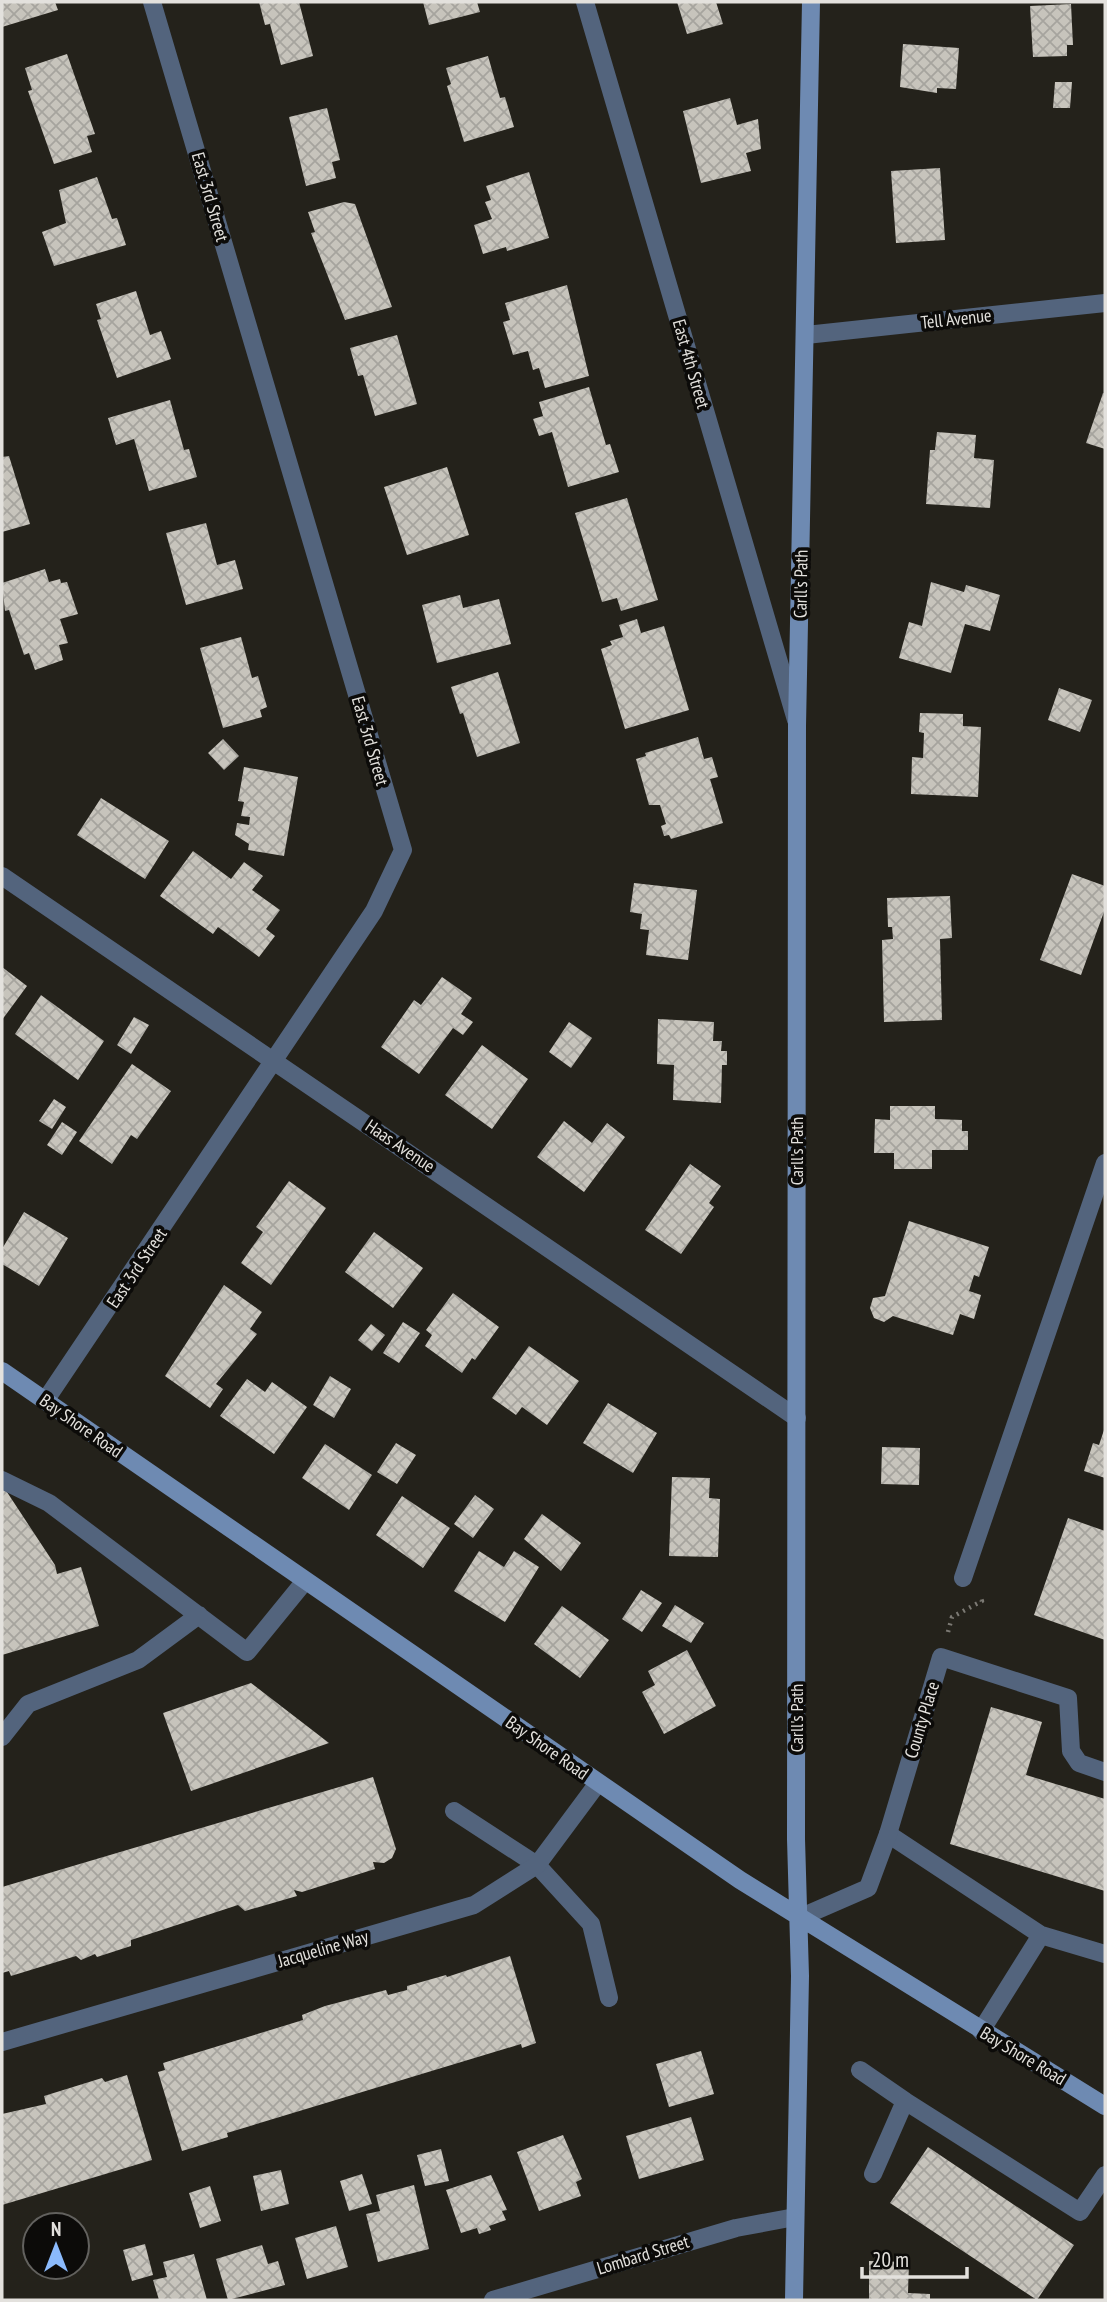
<svg xmlns="http://www.w3.org/2000/svg" width="1107" height="2302" font-family="'PT Sans Narrow',sans-serif">
	<style>
		.building { fill: url(#building-cross-hatch) }
		.lines { fill: none; stroke-linecap: round; stroke-linejoin: round }
		.path { stroke: #7b7973; stroke-width: 4.5; stroke-dasharray: 2 5; stroke-linecap: butt }
		.lane { stroke: #53647d; stroke-width: 18 }
		.street { stroke: #53647d; stroke-width: 18 }
		.secondary { stroke: #6e8ab2; stroke-width: 18 }
		.labels { text-anchor: middle; stroke-width: 7; stroke-linejoin: round; paint-order: stroke }
		.street-label { font-size: 18px; fill: #e3e1dd; stroke: #0c0b09 }
	</style>
	<defs>
		<pattern id="building-cross-hatch" width="8" height="8" patternUnits="userSpaceOnUse" patternTransform="scale(1.75)"><rect width="8" height="8" fill="#c7c4bc"/><path d="M0 0l8 8M0 8l8-8" fill="none" stroke="#a6a49e"/></pattern>
	</defs>
	<rect width="100%" height="100%" fill="#24221b"/>
	<path class="building" d="M2 2H55L58 10 2 27Z
		M259 2H299L313 56 281 65 270 24 265 25Z
		M423 2H477L480 12 429 25Z
		M677 2H716L723 24 687 34Z
		M1071 4 1073 45H1067V56L1033 57 1030 6Z
		M903 44 959 48 956 89 937 88V93L900 87Z
		M67 54 95 134 87 136 92 152 54 164 28 91 32 90 25 68Z
		M488 56 500 98 505 97 514 127 464 142 447 86 451 84 446 68Z
		M1055 82H1072L1070 108H1053Z
		M730 98 737 125 758 119 761 149 746 153 751 171 701 183 683 111Z
		M327 108 340 160 332 162 336 178 306 186 289 117Z
		M940 168 945 240 896 243 891 171Z
		M529 172 549 238 507 251 506 247 483 254 474 225 492 219 485 202 491 200 486 186Z
		M97 177 112 219 117 218 126 245 54 266 42 232 66 223 59 190Z
		M344 202 355 204 392 307 345 320 311 233 315 232 308 212Z
		M567 285 589 376 545 388 539 368 533 370 528 351 513 355 503 322 510 320 505 303Z
		M136 291 150 335 161 331 171 359 117 378 97 320 101 319 96 304Z
		M397 335 417 404 375 416 363 375 358 376 350 348Z
		M589 387 606 445 610 444 619 472 568 487 552 432 539 436 533 419 543 416 539 402Z
		M1103 393 1105 394V449L1086 443Z
		M170 400 184 450 189 449 197 477 149 491 134 439 116 445 108 418Z
		M937 432 976 435 974 458 994 460 990 508 926 504 930 450H935Z
		M9 456 30 524 2 532V457Z
		M447 467 469 535 407 555 384 487Z
		M627 498 658 600 621 611 617 598 602 602 575 513Z
		M206 523 217 565 235 560 243 589 186 605 166 533Z
		M45 569 49 582 60 579 61 583 67 582 78 614 60 619 68 643 59 645 63 660 35 670 29 653 24 655 9 610 5 611 2 583Z
		M931 582 964 592 966 585 1000 595 990 631 965 624 951 673 899 658 909 622 922 626Z
		M460 595 463 608 499 599 511 644 437 663 422 605Z
		M637 619 641 633 664 626 689 710 625 729 601 649 612 645 610 641 623 637 619 625Z
		M241 637 252 678 258 676 267 707 260 710 262 717 223 728 200 648Z
		M498 672 520 743 477 757 463 713 460 714 451 687Z
		M1059 688 1092 700 1080 732 1048 720Z
		M920 713 963 714V726L981 727 978 797 911 794 912 757 923 758 924 733 919 732Z
		M698 737 704 759 712 757 718 777 710 779 723 823 671 839 669 835 664 836 661 826 666 824 660 805H649L636 759 646 756 645 753Z
		M223 739 239 756 224 770 208 753Z
		M244 767 298 777 284 856 248 850 249 844 235 835 237 823 249 825 250 817 241 816 244 802 238 801Z
		M101 798 169 841 145 879 77 835Z
		M193 851 231 879 244 862 263 876 252 890 280 910 266 929 275 936 259 957 218 927 213 934 160 896Z
		M1072 874 1105 886V909L1081 975 1040 960Z
		M634 883 697 890 688 960 646 955 649 930 640 929 642 914 630 912Z
		M950 896 952 938 940 939 942 1020 884 1022 882 940 893 939 892 927H888L887 898Z
		M2 967 27 986 2 1020Z
		M442 977 472 998 461 1014 473 1022 463 1035 453 1028 419 1074 381 1047 414 1000 421 1005Z
		M41 995 104 1041 78 1080 15 1034Z
		M134 1017 149 1025 131 1054 117 1045Z
		M658 1019 714 1022 713 1041H722L721 1051H727V1065H722L721 1103 673 1100 674 1065 657 1064Z
		M569 1022 592 1038 571 1068 549 1052Z
		M482 1045 528 1079 492 1129 445 1095Z
		M132 1064 171 1091 137 1139 131 1135 112 1164 79 1141Z
		M54 1099 66 1107 52 1129 39 1121Z
		M890 1106H935V1119L962 1120V1131H968V1150H932V1169H894V1153H874L875 1119 890 1120Z
		M564 1121 592 1143 607 1123 625 1137 584 1192 537 1157Z
		M62 1122 77 1132 62 1155 47 1145Z
		M690 1164 721 1186 709 1203 714 1207 681 1254 645 1230Z
		M289 1181 326 1208 271 1285 241 1263 263 1232 256 1227Z
		M24 1212 68 1238 39 1286 2 1264V1249Z
		M909 1221 989 1247 979 1277 974 1275 969 1291 981 1295 974 1319 960 1314 953 1335 893 1316 884 1322 874 1318 870 1308 873 1298 885 1296Z
		M374 1232 423 1268 393 1308 345 1272Z
		M224 1285 262 1312 250 1329 257 1334 216 1384 223 1389 210 1408 165 1376Z
		M453 1293 499 1327 475 1360 472 1358 462 1373 425 1346 432 1335 426 1330Z
		M403 1322 420 1333 399 1363 383 1353Z
		M371 1324 385 1335 372 1351 358 1340Z
		M529 1346 579 1381 547 1425 522 1407 516 1415 492 1398Z
		M330 1376 351 1389 334 1418 313 1405Z
		M247 1379 265 1392 272 1382 307 1407 274 1454 220 1416Z
		M608 1403 657 1433 633 1473 583 1443Z
		M1105 1427V1478L1084 1471 1093 1443 1099 1445Z
		M396 1443 416 1455 397 1484 377 1472Z
		M325 1444 372 1475 349 1510 302 1478Z
		M882 1447 920 1448 919 1485 881 1484Z
		M672 1477 710 1478 709 1498 720 1499 718 1557 669 1556Z
		M5 1489 55 1565 57 1574 81 1567 99 1626 2 1655V1491Z
		M475 1495 494 1509 473 1538 454 1524Z
		M402 1496 450 1528 423 1568 376 1535Z
		M542 1514 581 1543 561 1571 524 1539Z
		M1068 1518 1105 1531V1640L1034 1615Z
		M479 1551 504 1567 514 1551 539 1567 505 1622 454 1591Z
		M641 1590 662 1603 642 1632 622 1619Z
		M675 1605 704 1623 691 1643 662 1626Z
		M562 1606 609 1640 580 1678 534 1644Z
		M687 1650 716 1706 664 1734 642 1692 655 1685 648 1671Z
		M251 1683 329 1743 191 1791 163 1713Z
		M991 1707 1042 1722 1026 1775 1105 1799V1891L950 1844Z
		M373 1777 396 1849 392 1858 384 1863 373 1862 375 1869 302 1892 294 1890 297 1896 245 1911 238 1905 131 1940V1946L97 1957 95 1954 81 1960 76 1956 11 1976 9 1971 2 1973V1887Z
		M510 1956 536 2043 522 2048 521 2044 227 2133 228 2137 182 2151 158 2072 165 2070 163 2063 303 2020 302 2015 325 2006 386 1990 388 1995 407 1990V1986L446 1975 447 1977Z
		M701 2051 714 2094 669 2107 656 2064Z
		M127 2075 152 2160 2 2205V2114L46 2104 44 2096 102 2078 105 2082Z
		M691 2117 704 2160 639 2179 626 2136Z
		M563 2135 582 2179 576 2182 581 2196 539 2211 517 2152Z
		M928 2147 1074 2245 1037 2300 890 2203Z
		M441 2149 449 2181 425 2186 417 2155Z
		M281 2170 289 2204 261 2211 253 2176Z
		M362 2174 372 2204 349 2211 340 2181Z
		M491 2175 507 2210 502 2211 506 2220 489 2226 491 2230 479 2234 477 2228 461 2233 446 2190Z
		M414 2185 429 2249 378 2262 366 2214 380 2211 376 2195Z
		M210 2186 221 2221 200 2228 189 2193Z
		M336 2226 348 2267 307 2279 295 2238Z
		M145 2244 153 2275 132 2281 123 2250Z
		M262 2245 268 2264 278 2261 285 2285 228 2300 216 2259Z
		M194 2254 207 2300H159L153 2280 167 2277 163 2262Z
		M869 2261 909 2262 908 2293 930 2294V2300H869Z"/>
	<g class="lines">
		<path class="path" d="M948 1632 952 1617 982 1601 980 1597"/>
		<path class="lane" d="M2 1480 49 1503 247 1652 305 1581
			M2 1737 28 1704 138 1660 199 1615
			M454 1811 537 1865 591 1924 609 1998
			M888 1834 1041 1935 1105 1954
			M981 2031 1041 1935
			M860 2070 905 2101
			M873 2174 905 2101 1080 2212 1105 2175"/>
		<path class="street" d="M585 2 796 720
			M806 335 1105 303
			M2 876 797 1418
			M45 1401 374 911 403 850 152 2
			M963 1578 1105 1163
			M799 1918 868 1888 888 1834 941 1657 1068 1698 1071 1751 1079 1763 1105 1772
			M2 2042 474 1905 537 1865 598 1783
			M493 2300 736 2228 795 2217"/>
		<path class="secondary" d="M2 1371 740 1880 1105 2106
			M794 2300 800 1976 796 1839 797 726 811 2"/>
	</g>
	<g class="labels">
		<g class="street-label">
			<text transform="translate(210 197) rotate(74)" y="6">East 3rd Street</text>
			<text transform="translate(956 319) rotate(-6)" y="6">Tell Avenue</text>
			<text transform="translate(691 364) rotate(74)" y="6">East 4th Street</text>
			<text transform="translate(801 584) rotate(-89)" y="6">Carll's Path</text>
			<text transform="translate(370 741) rotate(74)" y="6">East 3rd Street</text>
			<text transform="translate(400 1146) rotate(34)" y="6">Haas Avenue</text>
			<text transform="translate(797 1151) rotate(-90)" y="6">Carll's Path</text>
			<text transform="translate(137 1268) rotate(-56)" y="6">East 3rd Street</text>
			<text transform="translate(81 1426) rotate(35)" y="6">Bay Shore Road</text>
			<text transform="translate(797 1718) rotate(-90)" y="6">Carll's Path</text>
			<text transform="translate(922 1720) rotate(-73)" y="6">County Place</text>
			<text transform="translate(547 1748) rotate(35)" y="6">Bay Shore Road</text>
			<text transform="translate(323 1949) rotate(-16)" y="6">Jacqueline Way</text>
			<text transform="translate(1023 2056) rotate(31)" y="6">Bay Shore Road</text>
			<text transform="translate(643 2255) rotate(-17)" y="6">Lombard Street</text>
		</g>
	</g>
	<rect width="1107" height="2302" fill="none" stroke="#e3e1dd" stroke-width="7"/>
	<g transform="translate(56 2246)"><circle r="33" fill="#0c0b09" stroke="#62615e" stroke-width="2"/>
	<path d="M0-5L12 26L0 18L-12 26Z" fill="#8bbafc"/>
	<text y="-10" font-size="19" font-weight="bold" text-anchor="middle" fill="#e3e1dd">N</text>
	</g>
	<path d="M862 2267v10h105v-10" fill="none" stroke="#e3e1dd" stroke-width="3.5"/>
	<text x="872" y="2267" font-size="21" fill="#e3e1dd" stroke="#0c0b09" stroke-width="5" paint-order="stroke">20 m</text>
</svg>
